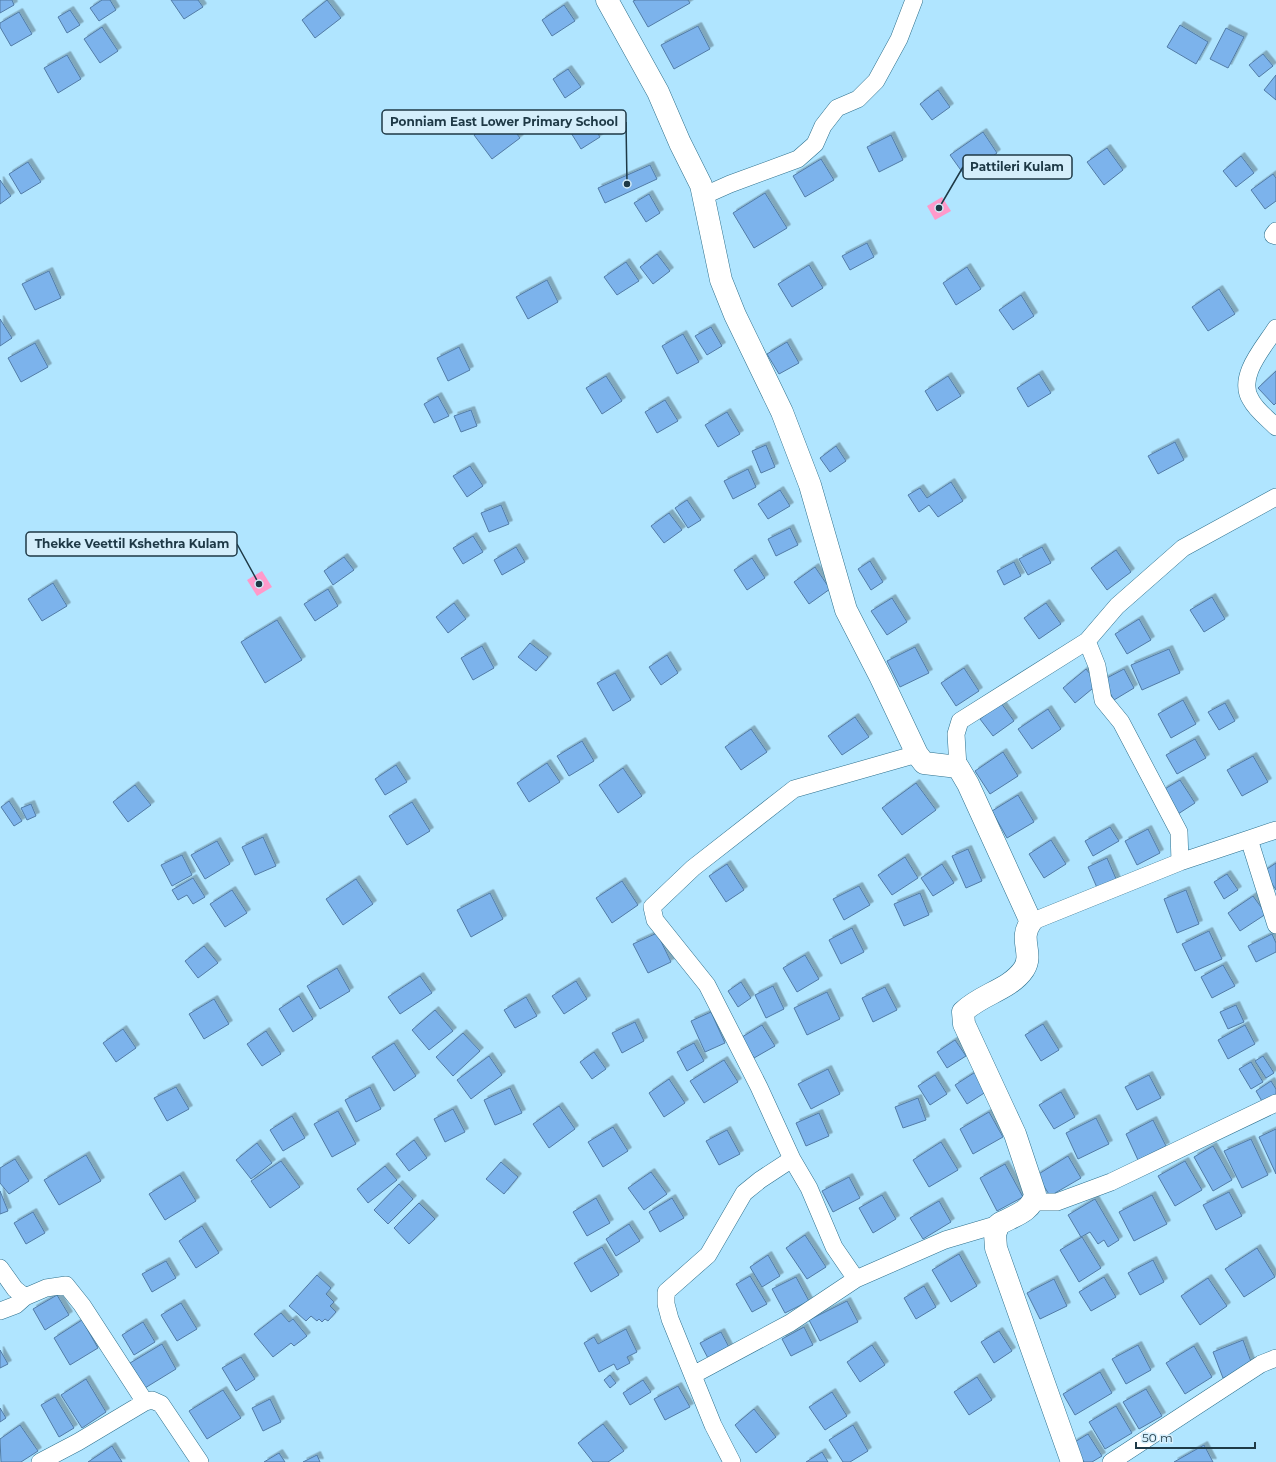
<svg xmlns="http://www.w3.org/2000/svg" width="1276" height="1462" font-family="Montserrat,sans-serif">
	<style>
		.water { fill: #ff99ca }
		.building { fill: #7cb3ec; stroke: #527ca6; filter: url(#shadow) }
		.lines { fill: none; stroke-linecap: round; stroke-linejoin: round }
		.street-casing { stroke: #2d708d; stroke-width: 18 }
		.secondary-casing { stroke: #2d708d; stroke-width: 23 }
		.street { stroke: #fff; stroke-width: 17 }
		.secondary { stroke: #fff; stroke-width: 22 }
		.leader { fill: none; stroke: #1e3946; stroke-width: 1.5 }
		.callout-dot { fill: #1e3946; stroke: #d4eefb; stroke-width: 1.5 }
		.callout { fill: #d4eefb; stroke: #1e3946; stroke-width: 1.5 }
		.callout-label { font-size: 12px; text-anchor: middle; font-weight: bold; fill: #1e3946 }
	</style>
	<defs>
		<filter id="shadow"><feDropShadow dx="3.5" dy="-3.5" stdDeviation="0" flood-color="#0004"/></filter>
	</defs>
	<rect width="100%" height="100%" fill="#b0e5ff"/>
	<path class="water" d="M942 197 951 211 935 220 927 206Z
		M262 571 272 587 257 596 247 580Z"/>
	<path class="building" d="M0 0H12L14 5 0 13Z
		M102 0H110L116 10 99 21 90 8Z
		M171 0H198L203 7 184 19Z
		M327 0 341 18 315 38 302 20Z
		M636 0H688L690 3 648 27 633 1Z
		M564 5 575 21 552 36 542 20Z
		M70 10 80 25 67 33 58 17Z
		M19 12 32 34 11 46 0 27V23Z
		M1180 25 1208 42 1196 64 1167 47Z
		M698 26 710 49 674 69 661 45Z
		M102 27 118 51 100 63 84 39Z
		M1226 28 1244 37 1228 68 1210 59Z
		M1263 54 1273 66 1259 77 1249 65Z
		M67 55 81 79 58 93 44 68Z
		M568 69 581 87 565 98 553 79Z
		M1276 75V100L1264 90Z
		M938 90 950 107 932 120 920 104Z
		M502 114 520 138 492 159 474 135Z
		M587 116 600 137 581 149 568 128Z
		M983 132 997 153 965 176 950 155Z
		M891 135 903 160 879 172 867 147Z
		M1107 148 1123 170 1104 185 1087 162Z
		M1241 156 1254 173 1236 187 1223 171Z
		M821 159 834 180 805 197 793 176Z
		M28 162 41 182 21 194 9 174Z
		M650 165 657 179 605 203 598 188Z
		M1273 174 1276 178V201L1265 209 1251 190Z
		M0 180 11 196 0 204Z
		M765 193 787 228 754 248 733 213Z
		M649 194 660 213 646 222 634 203Z
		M867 243 874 257 850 270 842 256Z
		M657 254 670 271 653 284 640 267Z
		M626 262 639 281 617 295 604 277Z
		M809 265 823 288 792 307 778 284Z
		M967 267 981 289 956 305 943 283Z
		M49 271 61 298 35 310 22 284Z
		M547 280 558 302 528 319 516 297Z
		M1219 289 1235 314 1208 331 1192 307Z
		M1021 295 1034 316 1013 330 999 310Z
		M0 319 12 338 0 346Z
		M711 327 722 346 707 355 695 336Z
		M683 334 699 362 677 374 662 346Z
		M787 342 799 363 779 374 767 354Z
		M35 343 48 367 21 382 8 358Z
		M459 347 470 370 448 381 437 358Z
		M1276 371V403L1274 405 1258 388Z
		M1039 374 1051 393 1028 407 1017 388Z
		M606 376 622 401 602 414 586 388Z
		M948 376 961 396 937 411 925 391Z
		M438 396 449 416 434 423 424 404Z
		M665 400 678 421 657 433 645 412Z
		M471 410 477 426 461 432 454 416Z
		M727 412 740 434 718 447 705 425Z
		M1175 442 1184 460 1158 474 1148 456Z
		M766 445 775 467 761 473 752 451Z
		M836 446 846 461 830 472 820 458Z
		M470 466 483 486 467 497 453 476Z
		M748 469 756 487 733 499 724 481Z
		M951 482 963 501 938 517 929 505 919 512 908 495 920 488 927 498Z
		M780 490 790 506 768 519 758 504Z
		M687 500 701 520 688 528 675 508Z
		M501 505 509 524 489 532 481 513Z
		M669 513 682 530 664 543 651 526Z
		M790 528 798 545 776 556 768 539Z
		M473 536 483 552 463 564 453 548Z
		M516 547 525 562 502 575 494 560Z
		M1042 547 1051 563 1028 575 1019 559Z
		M1116 550 1131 572 1107 590 1091 568Z
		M344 557 354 570 333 585 324 571Z
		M752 558 765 578 747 590 734 570Z
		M870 561 883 582 871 590 858 569Z
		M1014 562 1021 576 1004 585 997 571Z
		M815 567 830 589 809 604 794 582Z
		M53 583 67 606 42 621 28 599Z
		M328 589 338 606 315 621 304 604Z
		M1212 597 1225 619 1204 632 1190 610Z
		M892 598 907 622 887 635 871 611Z
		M454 603 466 619 448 633 436 617Z
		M1046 603 1061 624 1039 639 1024 618Z
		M1139 619 1151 640 1127 654 1115 634Z
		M277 620 302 660 265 683 241 642Z
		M530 643 548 657 536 671 518 657Z
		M482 646 494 668 473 680 461 658Z
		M915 647 929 673 900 687 887 661Z
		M1169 649 1180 673 1142 690 1131 665Z
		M667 655 678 673 661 685 649 667Z
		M964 668 979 691 956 706 941 683Z
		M1086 669 1098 684 1075 703 1063 688Z
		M1124 669 1134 688 1114 700 1103 680Z
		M615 673 631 700 613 711 597 683Z
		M1183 700 1196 724 1171 738 1158 714Z
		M1001 703 1014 721 993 736 980 719Z
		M1225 703 1235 721 1219 730 1208 712Z
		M1048 709 1061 729 1032 749 1018 729Z
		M855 717 869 737 842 755 828 736Z
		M751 729 767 752 741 770 725 747Z
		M1195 739 1206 758 1177 774 1166 755Z
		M582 741 594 761 569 776 557 756Z
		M1003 752 1018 776 990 794 975 771Z
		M1253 756 1268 782 1242 796 1227 770Z
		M547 763 560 782 529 802 517 783Z
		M396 765 407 782 385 795 375 779Z
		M623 768 642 796 618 813 599 785Z
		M1180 780 1195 803 1178 814 1163 790Z
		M916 783 936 810 902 835 882 808Z
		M135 785 151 805 128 822 113 802Z
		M1018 795 1034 822 1007 838 992 811Z
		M9 801 22 821 14 826 1 807Z
		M412 802 430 831 407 845 389 816Z
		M31 804 36 816 27 820 21 808Z
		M1110 827 1119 841 1093 856 1085 841Z
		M1148 829 1160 853 1137 865 1125 841Z
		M263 837 276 866 255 875 242 847Z
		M1051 840 1066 864 1044 878 1029 854Z
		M217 841 230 864 205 879 191 855Z
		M968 849 982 881 966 888 952 856Z
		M182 855 192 875 172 886 161 865Z
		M905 857 918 878 892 895 878 875Z
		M1107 858 1117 881 1098 890 1088 867Z
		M1276 863V890L1264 871Z
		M727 864 744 890 726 902 709 876Z
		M942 864 954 883 933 896 921 878Z
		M1227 874 1238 890 1224 899 1214 882Z
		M193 878 205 897 193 904 187 895 178 900 172 890Z
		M356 879 373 904 343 925 326 899Z
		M622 881 638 905 612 923 596 898Z
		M859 886 870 905 844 920 833 899Z
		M232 890 247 913 225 927 210 904Z
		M1186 890 1199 924 1177 933 1164 899Z
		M490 893 503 919 471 937 457 910Z
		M920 893 929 915 904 926 894 904Z
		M1253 896 1266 914 1240 931 1228 913Z
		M852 928 864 952 841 964 829 940Z
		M1209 931 1222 959 1195 971 1182 944Z
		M657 933 671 962 648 973 633 944Z
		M1272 934 1276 943V952L1256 962 1248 946Z
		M204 946 218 963 198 978 185 961Z
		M805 955 819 979 797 992 783 968Z
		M1223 965 1235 986 1212 998 1201 977Z
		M337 968 350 991 320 1009 307 986Z
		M420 976 432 993 400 1014 388 997Z
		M576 981 587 999 564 1014 552 996Z
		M741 982 751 998 738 1007 728 991Z
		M773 986 784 1009 766 1018 755 995Z
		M885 987 897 1010 873 1022 862 998Z
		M827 992 840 1019 807 1035 794 1008Z
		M299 996 313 1019 293 1032 279 1009Z
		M526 997 537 1016 515 1028 504 1010Z
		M214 999 229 1024 204 1039 189 1014Z
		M1236 1005 1244 1022 1228 1029 1220 1012Z
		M435 1010 453 1031 429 1050 412 1030Z
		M711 1012 725 1043 705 1052 691 1021Z
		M635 1022 644 1041 622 1053 612 1033Z
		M1043 1024 1059 1050 1041 1061 1025 1035Z
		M762 1025 775 1046 754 1058 742 1037Z
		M1245 1025 1255 1044 1228 1059 1218 1040Z
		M123 1029 136 1048 116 1062 103 1043Z
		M266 1031 281 1054 262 1066 247 1044Z
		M463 1033 480 1051 453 1076 436 1057Z
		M955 1040 966 1056 947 1068 937 1052Z
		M394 1043 416 1076 394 1091 372 1057Z
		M694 1043 704 1061 687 1071 677 1052Z
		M594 1052 606 1069 592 1079 580 1062Z
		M489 1056 502 1075 471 1099 457 1080Z
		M1263 1056 1274 1073 1266 1078 1255 1061Z
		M724 1060 738 1082 704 1103 690 1081Z
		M1251 1062 1263 1082 1251 1089 1239 1069Z
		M828 1069 840 1094 811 1109 798 1084Z
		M977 1071 989 1090 967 1104 955 1085Z
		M935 1075 947 1094 930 1105 918 1086Z
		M1149 1075 1161 1098 1137 1110 1125 1087Z
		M669 1079 685 1103 664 1117 649 1093Z
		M1271 1081 1276 1089V1094L1263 1103 1256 1091Z
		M176 1087 189 1109 167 1121 154 1098Z
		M370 1087 381 1109 356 1122 345 1100Z
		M510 1088 522 1113 495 1125 484 1100Z
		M1061 1092 1075 1117 1054 1129 1039 1105Z
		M918 1098 926 1120 903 1128 895 1107Z
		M559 1106 575 1129 549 1148 533 1124Z
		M453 1109 465 1132 445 1142 434 1119Z
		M338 1111 356 1144 332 1157 314 1124Z
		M989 1112 1003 1137 973 1154 960 1129Z
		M819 1113 829 1136 806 1146 796 1123Z
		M292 1116 305 1138 283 1151 270 1130Z
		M1096 1118 1109 1144 1078 1159 1066 1133Z
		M1153 1120 1166 1146 1138 1160 1126 1134Z
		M613 1127 628 1151 603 1167 588 1142Z
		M1276 1129V1174L1259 1137Z
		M727 1130 740 1154 719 1165 706 1141Z
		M1251 1139 1268 1175 1242 1188 1224 1151Z
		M414 1140 427 1158 409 1171 396 1154Z
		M941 1142 958 1170 929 1187 913 1160Z
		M257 1143 272 1163 251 1179 236 1160Z
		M1213 1146 1232 1180 1213 1191 1194 1157Z
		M86 1155 101 1181 59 1205 44 1180Z
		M1068 1156 1081 1178 1050 1196 1037 1175Z
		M15 1159 29 1181 9 1194 0 1183V1168Z
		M281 1161 300 1187 270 1208 251 1181Z
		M1185 1161 1202 1190 1175 1206 1158 1176Z
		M501 1162 518 1177 504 1194 486 1179Z
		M1005 1164 1023 1197 997 1211 980 1178Z
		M385 1166 397 1180 368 1203 357 1189Z
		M651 1172 667 1194 644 1210 628 1188Z
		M180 1175 196 1201 165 1220 149 1194Z
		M849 1177 860 1198 833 1212 822 1191Z
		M399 1184 413 1199 388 1224 374 1210Z
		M0 1191 8 1211 0 1214Z
		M1229 1192 1242 1216 1216 1230 1203 1205Z
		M882 1195 896 1219 873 1233 859 1208Z
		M1152 1195 1167 1224 1134 1241 1119 1212Z
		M596 1198 610 1223 587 1236 573 1212Z
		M672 1198 684 1218 660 1232 649 1212Z
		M1095 1199 1119 1240 1108 1247 1104 1240 1098 1244 1090 1232 1081 1237 1068 1215Z
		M939 1201 951 1222 923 1239 910 1218Z
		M419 1203 435 1219 409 1244 394 1228Z
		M33 1212 45 1233 26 1244 14 1223Z
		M629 1224 640 1241 616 1256 606 1239Z
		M202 1226 219 1253 196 1268 179 1241Z
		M805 1235 826 1267 807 1279 786 1248Z
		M1082 1237 1101 1268 1079 1282 1060 1250Z
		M602 1247 619 1275 591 1292 574 1263Z
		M1257 1248 1275 1277 1244 1297 1225 1269Z
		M959 1254 977 1286 951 1302 932 1270Z
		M768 1255 780 1276 762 1287 750 1267Z
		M1153 1260 1164 1282 1140 1295 1128 1273Z
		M166 1261 176 1278 152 1292 142 1274Z
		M317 1275 331 1288 326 1294 334 1302 330 1306 336 1312 328 1321 325 1319 322 1322 319 1319 317 1321 311 1316 306 1321 289 1306Z
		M750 1276 767 1304 752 1312 736 1284Z
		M796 1277 809 1301 785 1313 772 1289Z
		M1104 1277 1116 1297 1091 1311 1079 1292Z
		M1208 1278 1227 1306 1200 1325 1181 1296Z
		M1054 1279 1067 1306 1040 1319 1027 1293Z
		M924 1286 936 1307 916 1319 904 1298Z
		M57 1295 69 1315 45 1330 33 1309Z
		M847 1301 858 1322 820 1341 809 1320Z
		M181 1303 197 1329 177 1341 161 1315Z
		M281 1313 289 1322 293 1319 307 1336 294 1346 291 1343 273 1357 254 1334Z
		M82 1320 98 1348 70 1365 54 1338Z
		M143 1322 155 1342 134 1355 122 1335Z
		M804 1327 813 1345 791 1356 782 1339Z
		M626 1329 637 1352 627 1357 630 1363 617 1370 614 1364 599 1372 584 1343 594 1337 598 1344Z
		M999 1331 1012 1351 994 1363 981 1342Z
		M721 1332 731 1351 710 1362 700 1343Z
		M1243 1340 1253 1367 1223 1378 1213 1352Z
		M162 1344 176 1369 145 1388 130 1363Z
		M872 1345 885 1365 860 1382 847 1362Z
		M1138 1345 1151 1370 1126 1384 1112 1359Z
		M1194 1346 1212 1377 1185 1394 1166 1363Z
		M0 1350 8 1364 0 1368Z
		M241 1357 255 1379 236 1391 222 1368Z
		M1100 1372 1112 1393 1075 1415 1063 1394Z
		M610 1375 616 1383 610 1388 604 1380Z
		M977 1377 992 1400 969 1415 954 1392Z
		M86 1379 106 1412 82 1428 61 1395Z
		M643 1380 651 1392 630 1405 623 1393Z
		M678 1386 690 1407 665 1420 654 1399Z
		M1146 1389 1162 1416 1139 1429 1123 1402Z
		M223 1390 241 1418 207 1439 189 1411Z
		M832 1392 847 1416 825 1430 809 1407Z
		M55 1397 74 1428 59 1437 41 1405Z
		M270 1399 281 1422 263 1431 252 1408Z
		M1116 1406 1132 1433 1105 1449 1089 1422Z
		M0 1408 6 1418 0 1422Z
		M754 1409 776 1437 756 1453 735 1425Z
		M603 1424 624 1451 608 1462H593L578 1443Z
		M20 1425 38 1451 21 1462H1L0 1439Z
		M853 1425 868 1451 850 1462H843L829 1440Z
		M1088 1434 1102 1456 1092 1462H1084L1073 1443Z
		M1204 1445 1213 1462H1174Z
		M112 1446 122 1462H88Z
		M822 1452 828 1462H806Z
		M279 1453 285 1462H264Z
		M317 1455 320 1462H303Z"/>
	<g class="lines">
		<defs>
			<path id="street" d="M703 196 730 184 798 159 815 144 823 126 837 108 858 99 876 81 899 39 914 0
				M1276 231 1273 235 1276 236
				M1276 328C1264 347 1236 377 1251 400 1256 410 1268 419 1276 427
				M958 767 956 734 960 721 1087 641 1117 606 1183 548 1276 497
				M1249 839 1276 830
				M1180 862 1249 839 1276 925
				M1031 922 1180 862 1179 832 1121 722 1103 700 1097 666 1087 641
				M792 1159 809 1188 834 1247 856 1279
				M1033 1202H1057L1111 1182 1276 1103
				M0 1268 15 1289 25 1297 46 1288 66 1285 82 1305 145 1402 152 1400 161 1404 200 1462
				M0 1311 16 1305 25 1297
				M693 1375 790 1323 856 1279 945 1240 999 1224
				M40 1462 78 1442 145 1402
				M732 1462 713 1425 670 1319 666 1304V1292L708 1255 744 1193 760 1180 792 1159 759 1087 707 985 655 920 652 907 693 868 794 789 917 754
				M1111 1462 1261 1364 1276 1358"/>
			<path id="secondary" d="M607 0 658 92 680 143 701 185 721 280 735 315 782 412 810 485 846 610 881 678 917 754 924 763 958 767 968 784 1031 922C1018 939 1034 953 1024 969 1010 990 981 994 963 1012L964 1024 1015 1134 1035 1194C1032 1212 1013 1216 999 1224L995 1234 996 1248 1072 1462"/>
		</defs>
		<use href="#street" class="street-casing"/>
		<use href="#secondary" class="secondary-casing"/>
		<use href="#street" class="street"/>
		<use href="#secondary" class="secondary"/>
	</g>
	<path class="leader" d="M627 184L626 122M939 208L963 167M259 584L237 544"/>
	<g class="callout-dot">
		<circle cx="627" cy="184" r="4"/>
		<circle cx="939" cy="208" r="4"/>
		<circle cx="259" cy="584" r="4"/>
	</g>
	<g class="callout">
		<rect x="382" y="110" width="244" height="24" rx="4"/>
		<rect x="963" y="155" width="109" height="24" rx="4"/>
		<rect x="26" y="532" width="211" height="24" rx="4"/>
	</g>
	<g class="callout-label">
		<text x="504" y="126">Ponniam East Lower Primary School</text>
		<text x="1017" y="171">Pattileri Kulam</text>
		<text x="132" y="548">Thekke Veettil Kshethra Kulam</text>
	</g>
	<path d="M1136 1442v6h119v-6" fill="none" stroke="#1e3946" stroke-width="2"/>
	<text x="1142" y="1442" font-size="12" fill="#1e3946" stroke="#d4eefb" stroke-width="3" paint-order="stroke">50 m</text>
</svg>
